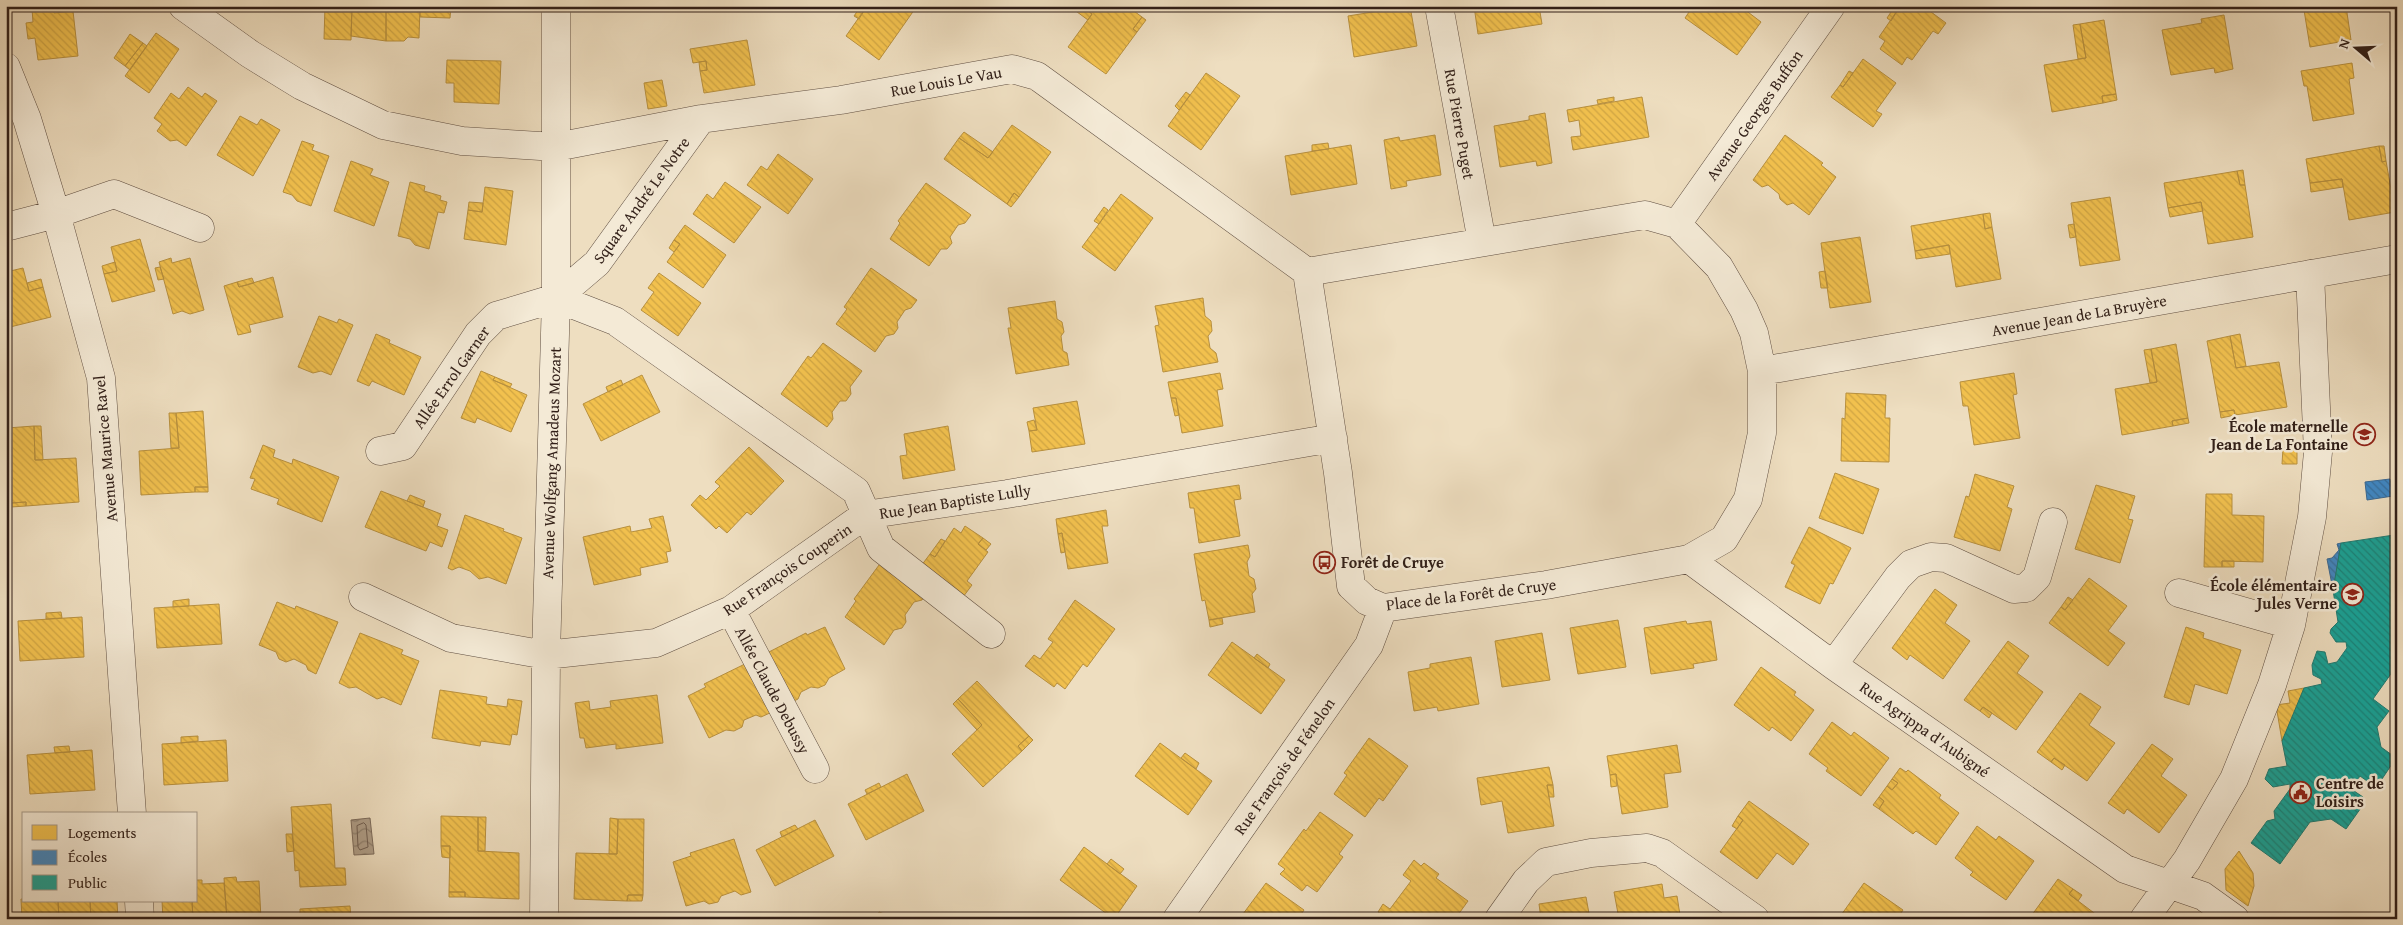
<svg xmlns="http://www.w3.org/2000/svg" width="2403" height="925" font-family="'Gentium Book Plus',serif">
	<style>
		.water { fill: url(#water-waves); stroke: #7c6b5b }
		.homes { fill: url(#homes-back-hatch); stroke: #b8903e }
		.schools { fill: url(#schools-back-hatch); stroke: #3b6891 }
		.public { fill: url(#public-back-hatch); stroke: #1f7b72 }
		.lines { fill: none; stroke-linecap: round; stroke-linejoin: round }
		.shore { stroke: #705e50; stroke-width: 1 }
		.minor-casing { stroke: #604f42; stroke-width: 29 }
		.minor { stroke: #f4ead6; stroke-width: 28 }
		.labels { text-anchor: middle; stroke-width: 5; stroke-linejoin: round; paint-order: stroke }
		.street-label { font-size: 16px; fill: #311f18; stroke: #f4ead6 }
		.poi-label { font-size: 16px; font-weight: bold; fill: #311f18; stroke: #f4ead6; text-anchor: end }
	</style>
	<defs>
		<pattern id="water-waves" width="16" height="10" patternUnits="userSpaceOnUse" patternTransform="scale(1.25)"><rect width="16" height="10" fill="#ae9d87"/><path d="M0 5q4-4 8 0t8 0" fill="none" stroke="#8e7f6d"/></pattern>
		<pattern id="homes-back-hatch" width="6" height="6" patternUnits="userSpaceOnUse" patternTransform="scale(1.25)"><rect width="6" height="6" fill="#f2c14e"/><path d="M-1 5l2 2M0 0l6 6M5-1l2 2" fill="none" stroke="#d0a543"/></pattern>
		<pattern id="schools-back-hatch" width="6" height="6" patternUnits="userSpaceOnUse" patternTransform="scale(1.25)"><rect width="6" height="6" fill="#3f88c5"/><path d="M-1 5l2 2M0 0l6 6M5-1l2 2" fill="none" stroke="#356f9f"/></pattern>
		<pattern id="public-back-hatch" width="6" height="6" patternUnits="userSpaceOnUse" patternTransform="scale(1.25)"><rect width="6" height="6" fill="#17a398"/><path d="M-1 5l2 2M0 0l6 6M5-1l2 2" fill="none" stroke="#15847b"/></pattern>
	</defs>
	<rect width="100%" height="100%" fill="#eedec0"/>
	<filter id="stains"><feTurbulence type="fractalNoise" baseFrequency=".004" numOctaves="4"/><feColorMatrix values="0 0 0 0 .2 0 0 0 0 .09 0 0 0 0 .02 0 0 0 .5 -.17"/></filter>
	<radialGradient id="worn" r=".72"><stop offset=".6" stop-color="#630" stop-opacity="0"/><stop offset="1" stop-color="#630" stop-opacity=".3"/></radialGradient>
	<path class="water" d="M370 818 374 854 354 855 351 820Z"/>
	<path class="homes" d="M53 6 54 13 73 11 78 56 38 60 35 38 28 39 26 23 33 22 32 9Z
		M325 6H352L351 40 324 39Z
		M352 6H386V41L351 36Z
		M386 6H420L419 38 408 37 404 41H386Z
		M420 6H451L450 18 420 17Z
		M480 6H502V10H487Z
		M502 6H532L531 11 502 10Z
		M861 6H867L859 19 854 16Z
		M867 6H917L879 60 846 36Z
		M1069 6H1082L1092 14 1088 20Z
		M1082 6H1127L1142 17 1133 29 1137 32 1106 74 1068 47 1092 14Z
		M1410 6 1417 46 1354 57 1348 16Z
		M1474 6H1539L1542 24 1478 34Z
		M1693 6H1740L1761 22 1737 55 1685 18Z
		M1895 6 1899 8 1891 21 1887 18Z
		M1898 6H1923L1946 23 1938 34 1933 31 1912 60 1907 57 1902 65 1880 49 1885 41 1879 37 1899 8Z
		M2300 6H2346L2351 40 2310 47 2304 10H2301Z
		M2224 15 2233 69 2215 73 2214 68 2171 75 2162 30 2202 23 2201 19Z
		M1142 17 1146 20 1137 32 1133 29Z
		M2104 20 2116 94 2102 96 2103 103 2052 112 2044 65 2086 58 2080 24Z
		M2080 24 2086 58 2078 59 2073 25Z
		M156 33 179 49 149 93 125 76Z
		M130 34 143 43 125 66 114 58Z
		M747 40 755 85 704 93 700 71 707 70 706 61 693 63 690 49Z
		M143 43 147 46 130 70 125 66Z
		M1863 59 1896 83 1876 111 1882 114 1873 127 1831 97 1840 85 1843 87Z
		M447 60 501 61 499 104 454 102V83H446Z
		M706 61 707 70 700 71 699 62Z
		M2352 63 2354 78 2349 79 2354 114 2313 121 2307 86H2304L2301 71Z
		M1849 71 1853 73 1843 87 1840 85Z
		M1206 73 1240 96 1201 150 1168 126Z
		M662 80 667 106 648 109 644 83Z
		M188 87 202 97 205 93 217 101 186 146 177 140 170 141 157 131 162 124 154 118 171 93 179 99Z
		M1186 92 1190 95 1179 110 1175 106Z
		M2116 94 2117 100 2103 103 2102 96Z
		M1614 97V101L1598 104 1597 100Z
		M1642 97 1649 137 1573 150 1571 137 1581 136 1579 120 1569 122 1567 110Z
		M1545 113 1552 163 1537 166 1536 161 1500 167 1494 126 1529 120V116Z
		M240 116 257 125 261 119 280 130 253 176 217 155Z
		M1012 125 1051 152 1019 197 1014 193 1007 204 944 159 959 138 988 158Z
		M964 132 993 152 988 158 959 138Z
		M1435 135 1441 175 1406 181 1407 186 1391 189 1384 140 1399 137 1400 141Z
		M1785 135 1823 163 1821 165 1836 177 1809 215 1793 203 1787 205 1780 199 1779 194 1768 185 1762 187 1753 180Z
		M302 141 314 145 312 150 329 156 311 206 297 201 292 195 283 192Z
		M1328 143 1329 149 1312 151V145Z
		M1351 145 1357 184 1291 195 1285 156Z
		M2379 146 2382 162 2386 161 2395 212 2349 220 2342 179 2310 183 2306 159Z
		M2379 146H2384L2386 161 2382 162Z
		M778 154 813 179 788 214 747 185 761 166 767 170Z
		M351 161 373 169 370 175 389 182 374 226 334 211Z
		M2243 170 2245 185H2240L2237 171Z
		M2237 171 2240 185H2245L2253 237 2208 244 2201 202 2168 208 2164 183Z
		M2342 179 2343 187 2311 192 2310 183Z
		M410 182 425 186 424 191 441 196 440 200 447 202 444 213 438 212 429 249 415 245 410 239 398 236Z
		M725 182 761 207 734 243 693 214 707 194 713 199Z
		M926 183 971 215 965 223 958 225 950 237 952 243 947 249H941L929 266 890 239 900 223 898 221Z
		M485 187 513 191 506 245 464 239 468 210 482 212Z
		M1014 193 1019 197 1011 207 1007 204Z
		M1121 194 1153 218 1115 271 1082 247Z
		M2110 197 2120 260 2080 266 2071 203Z
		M469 202 483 203 482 212 468 210Z
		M2201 202 2203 211 2170 217 2168 208Z
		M1104 207 1108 210 1099 224 1094 221Z
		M1990 213 1992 227 1985 229 1983 214Z
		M1983 214 1985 229 1992 227 2001 279 1956 287 1949 245 1915 251 1911 226Z
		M2074 224 2076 237 2070 238 2068 225Z
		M685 225 726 255 703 288 667 262 680 244 674 240Z
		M1860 237 1871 302 1830 308 1821 243Z
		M140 239 155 291 112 302 104 274 117 271 111 247Z
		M674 240 680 244 674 252 669 248Z
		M1949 245 1950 254 1916 259 1915 251Z
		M171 258 172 263 190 258 204 310 190 314 182 311 173 314 159 262Z
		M115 262 117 271 104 274 102 266Z
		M160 267 164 279 158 280 155 268Z
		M23 268 29 291 43 287 51 317 10 327 6 315V272Z
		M871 268 917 300 911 308 905 310 897 322 898 328 894 334 886 336 875 352 836 324 847 309 844 307Z
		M1825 271 1828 288H1821L1819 272Z
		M659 273 701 303 678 336 641 310 654 292 648 288Z
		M273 277 283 317 249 325 251 332 238 335 224 286 237 282 239 287Z
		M252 278 254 283 239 287 237 282Z
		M41 279 43 287 29 291 27 283Z
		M1203 298 1205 316 1211 321 1212 331 1208 336 1210 348 1216 353 1218 362 1163 372 1155 326 1159 325 1155 306Z
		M1055 301 1057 319 1062 322 1064 332 1061 336 1063 351 1067 353 1069 365 1016 374 1008 328H1011L1008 308Z
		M319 316 337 323 339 319 353 325 331 375 321 371 313 373 298 367Z
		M376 334 390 340 389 343 421 357 404 395 372 381 369 386 357 381Z
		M2240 334 2246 366 2236 368 2230 336Z
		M2230 336 2236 368 2279 362 2287 407 2235 415 2234 410 2220 412 2207 341Z
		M823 343 862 371 850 387 851 394 846 401H840L832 412 833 419 827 427 781 394 808 356 811 358Z
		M2176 344 2188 418 2172 421 2173 426 2122 435 2115 389 2157 382 2151 349Z
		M2151 349 2157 382 2150 383 2144 350Z
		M481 371 495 377 493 380 527 395 511 432 477 418 475 423 461 418Z
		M1220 373 1223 389 1217 390 1223 426 1182 433 1176 398H1171L1168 382Z
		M2014 373 2017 394 2013 395 2020 438 1974 445 1968 406H1963L1960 382Z
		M642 375 660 412 601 441 583 404Z
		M495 377 512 384 510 387 493 380Z
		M621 380 623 385 608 392 606 387Z
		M1846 393 1886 395 1885 418H1890L1889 462 1841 461 1842 418 1845 419Z
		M1171 398H1176L1179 415 1175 416Z
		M1077 401 1085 444 1032 452 1029 431 1037 430 1033 408Z
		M2234 410 2235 415 2221 418 2220 412Z
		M203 411 208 487H195V492L141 495 139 451 179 448 176 413Z
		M169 413H176L179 448H171Z
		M2188 418 2189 423 2173 426 2172 421Z
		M1034 420 1037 430 1029 431 1027 422Z
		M34 426 35 460 76 458 79 502 26 506V502L11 503 7 428Z
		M34 426H41L43 460H35Z
		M948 426 955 470 903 479 900 456 907 455 904 434Z
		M263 445 275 450 273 457 292 464 293 459 339 477 322 522 277 504 279 499 251 489 255 479 250 478Z
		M749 447 784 481 751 515 747 512 727 533 719 526 716 529 691 505 700 495 706 500 720 486 715 482Z
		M2283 448H2297V464H2282Z
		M1835 473 1879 489 1863 534 1819 518Z
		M1975 474 2014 486 2007 507 2012 509 2000 551 1954 537 1966 496 1969 497Z
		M1239 485 1241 499 1234 500 1240 536 1199 543 1194 508H1190L1188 493Z
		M2096 485 2135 496 2128 519 2133 520 2120 563 2075 549Z
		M195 487H208V492H195Z
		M381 491 441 514 437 526 448 530 442 547 430 542 426 551 365 527Z
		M2206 494H2232V515L2264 516 2263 562 2222 561V567H2204Z
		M410 495 425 501 423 507 407 501Z
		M26 502V506L11 507V503Z
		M1106 510 1108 526H1102L1108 563 1068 569 1062 533 1058 534 1056 519Z
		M465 515 504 529 503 531 522 538 506 584 488 577 479 579 470 571 459 567 452 570 448 568Z
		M663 516 671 551 666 552 668 562 640 568 641 575 594 585 583 537 630 526 631 532 652 528 649 519Z
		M965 526 983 538 978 544 988 552 967 581 972 585 963 597 921 566 930 554 935 557 954 528 961 533Z
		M1809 527 1851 548 1833 584 1830 583 1820 604 1785 587 1795 565 1791 563Z
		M1062 533 1065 552 1061 553 1058 534Z
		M983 538 991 544 986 550 978 544Z
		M941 539 945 541 935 557 930 554Z
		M1248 545 1250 556 1247 562 1249 576 1254 579 1256 589 1252 594 1255 612 1209 620 1205 600 1202 601 1194 554Z
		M882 561 927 593 922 600 914 602 905 615 906 622 902 628 894 630 884 645 845 617 856 601 854 599Z
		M2222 561H2234V567H2222Z
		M2089 578 2127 606 2108 631 2125 643 2108 666 2049 623 2061 607 2065 610Z
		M1935 589 1957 605 1945 623 1970 641 1943 679 1910 655 1907 660 1892 648Z
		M2068 597 2073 600 2065 610 2061 607Z
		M189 599V606L173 607V601Z
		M1075 600 1115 629 1087 667 1083 664 1065 689 1057 683 1054 687 1025 666 1034 655 1040 659 1053 642 1048 639Z
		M277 602 295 609 296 606 338 622 316 674 308 670 306 665 294 659 286 662 279 659 276 652 259 645Z
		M219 604 222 644 157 648 154 608Z
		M61 612 62 618 46 619V613Z
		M82 617 84 657 20 661 18 621Z
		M1222 618 1223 624 1210 627 1209 620Z
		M1618 620 1626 667 1578 674 1570 628Z
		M1686 621 1687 624 1711 621 1717 660 1693 664 1694 668 1651 674 1644 628Z
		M825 627 845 669 829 678 825 685 818 688 811 687 801 692 798 699 790 703 765 654 806 633 807 635Z
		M2186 627 2204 633 2203 638 2241 650 2227 694 2195 684 2189 705 2164 697Z
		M360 633 403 650 401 654 419 661 401 705 383 697 377 699 356 687 349 688 339 683Z
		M1542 633 1550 680 1502 687 1495 641Z
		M2008 641 2029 656 2017 673 2043 692 2016 730 1983 707 1980 711 1964 700Z
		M1232 642 1285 680 1261 714 1208 675Z
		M1257 654 1270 664 1268 668 1254 658Z
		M1471 657 1479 704 1438 711 1437 707 1414 711 1408 672 1430 668V664Z
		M747 663 772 712 761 717 756 715 744 720 742 727 734 731 726 730 709 738 688 696 706 687 704 684Z
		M1761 667 1796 692 1794 695 1814 710 1791 741 1772 727 1769 731 1734 705Z
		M977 681 1029 736 1018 746 1022 751 983 787 952 754 982 725 958 699Z
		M2304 688 2293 718 2282 741 2276 705 2290 703 2288 691Z
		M440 690 487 697 486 704 507 707 508 699 522 701 517 735 512 734 510 745 481 741 480 746 432 738Z
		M2080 693 2101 707 2089 725 2115 743 2087 781 2054 758 2051 762 2037 752Z
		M657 695 663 743 616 749V744L586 748 584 738H580L575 703 589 701 590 710 611 707 610 701Z
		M958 699 982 725 977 730 953 704Z
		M1983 707 1992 713 1989 718 1980 711Z
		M1832 722 1851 736 1854 732 1889 758 1861 796 1826 771 1828 768 1809 754Z
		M198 736V741L181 743V737Z
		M1029 736 1033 740 1022 751 1018 746Z
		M1369 738 1408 766 1383 801 1379 798 1365 817 1334 794 1347 775 1344 773Z
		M226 740 228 781 164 785 162 744Z
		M1160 743 1212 781 1188 815 1135 776Z
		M2152 744 2173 759 2161 776 2187 795 2159 833 2127 809 2124 814 2108 803Z
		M1677 745 1681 772 1664 774 1668 807 1622 814 1616 774 1610 775 1607 756Z
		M69 746 70 752 55 753 54 747Z
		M92 750 95 790 30 794 27 755Z
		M1185 753 1199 763 1196 769 1181 758Z
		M2054 758 2065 765 2062 770 2051 762Z
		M1549 767 1553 785H1547L1554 826 1508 833 1502 801 1481 805 1477 778Z
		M1900 768 1906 772 1908 770 1941 795 1939 798 1959 813 1936 845 1916 831 1913 834 1879 809 1884 801 1879 797 1887 786 1892 790 1898 783 1892 779Z
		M907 774 924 811 866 840 848 804Z
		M1616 774 1617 786 1611 787 1610 775Z
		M1892 779 1898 783 1892 790 1887 786Z
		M879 783 881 787 867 794 865 790Z
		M1547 785H1553L1554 797H1549Z
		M1879 797 1884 801 1879 809 1873 805Z
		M1749 801 1809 844 1793 865 1777 853 1757 879 1720 852 1743 820 1738 816Z
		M331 804 335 868H345L346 885 300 887 299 870 295 871 291 807Z
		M1320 812 1353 835 1339 854 1343 857 1317 892 1307 885 1302 891 1280 874 1285 869 1278 864 1304 829 1306 831Z
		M441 816 478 817V851L519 853V899L465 897V892H449L450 846H441Z
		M1738 816 1743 820 1737 829 1732 826Z
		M478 817H486L485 851H478Z
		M610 818 618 819 617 854H609Z
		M618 819H644L643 895H628L627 901 574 899 576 853 617 854Z
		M815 820 834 856 775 886 756 850Z
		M795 825 798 829 782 837 780 832Z
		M1977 826 1996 840 1999 836 2034 861 2006 900 1970 875 1973 872 1955 858Z
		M286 834H292L294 851 287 852Z
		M734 839 751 892 741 895 735 891 721 896 718 902 709 904 704 901 686 906 673 862 691 856 690 853Z
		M441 846H450V858L442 857Z
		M1084 847 1137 886 1114 919 1060 880Z
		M2239 851 2253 873 2254 886 2248 906 2226 890 2225 869Z
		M1111 859 1124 869 1120 874 1107 864Z
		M1414 860 1421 866 1424 863 1439 874 1436 878 1468 901 1455 919H1383L1384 916 1378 912 1383 904 1390 909 1411 881 1403 875Z
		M236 877 237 882 259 881 261 919H227L224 878Z
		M2058 879 2073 889 2069 894 2102 919H2029Z
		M196 880H202V884L224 883 227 919H193L192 901H196Z
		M1266 883 1304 910 1298 919 1240 918Z
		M1864 883 1903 910 1897 919 1839 918Z
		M1662 884 1664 898 1677 896 1680 915 1667 917V919H1619L1614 892Z
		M2073 889 2082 895 2078 901 2069 894Z
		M449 892H465V897H449Z
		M628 895H643L642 901H627Z
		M1586 897 1590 919H1541L1539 904Z
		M21 899H24V901H58L59 919H22Z
		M58 901H90L91 919H59Z
		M90 901H117L118 919H91Z
		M162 901H192L193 919H163Z
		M350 906 351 919H300V909Z
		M879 912 897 919H876Z"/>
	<path class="schools" d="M2390 479 2393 496 2367 500 2365 482Z
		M2341 543 2338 564 2333 590 2327 559 2332 558 2339 550 2337 544Z"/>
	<path class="public" d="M2394 535 2395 541H2397V674L2393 671 2373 699 2389 711 2377 727 2381 747 2396 758 2380 782 2370 783 2360 776 2351 789 2363 797V805L2346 829 2331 819 2310 822 2280 864 2251 843 2267 821 2275 819 2274 811 2290 789V784L2273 787 2265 779 2269 769 2287 766 2282 741 2304 688 2322 684 2321 679 2313 675 2312 665 2317 651 2325 652 2328 664 2337 662 2347 648 2346 642H2336L2330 633 2331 629 2338 622 2333 590 2341 543Z"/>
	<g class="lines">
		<path class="shore" d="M364 823 366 825 368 847 360 850 358 847 357 826Z"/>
		<defs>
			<path id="minor" d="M183 6 250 54 302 86 383 125 462 141 556 147 701 119 841 100 1012 69 1037 76 1307 272
				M1439 6 1482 242
				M6 67 27 119 56 214 101 378 132 814
				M1645 215 1677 224 1719 267 1744 310 1754 333 1762 371V433L1748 499 1724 539 1689 559 1546 585 1383 608 1367 601 1351 586 1338 473 1307 272Z
				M1677 224 1831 6
				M6 227 56 214 114 194 200 228
				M556 298 615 321 856 491 881 548 991 634
				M1762 371 2397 259
				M380 451 403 446 478 334 496 316 556 298 597 263 701 119
				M1689 559 1833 665 2125 869 2203 896 2235 919
				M2179 593 2291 625
				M363 597 451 638 546 655 656 643 731 610 865 515 1007 494 1333 438
				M731 610 815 769
				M1833 665 1898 577 1911 564 1931 557 1946 558 2014 589 2026 588 2037 577 2053 522
				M139 901 140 919
				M544 919 546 655 556 298V6
				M1177 919 1369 645 1383 608
				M1499 919 1526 881 1546 862 1591 853 1647 848 1662 853 1755 919
				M2144 919 2187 860 2234 779 2272 685 2291 625 2312 517 2318 452 2310 274"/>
		</defs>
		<use href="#minor" class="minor-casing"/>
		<use href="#minor" class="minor"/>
	</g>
	<defs>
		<symbol id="school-ring" viewBox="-11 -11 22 22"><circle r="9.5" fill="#f4ead6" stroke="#8f2418" stroke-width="1.5"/><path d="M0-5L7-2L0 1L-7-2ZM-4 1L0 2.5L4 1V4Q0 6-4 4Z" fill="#8f2418"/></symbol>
		<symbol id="bus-ring" viewBox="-11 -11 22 22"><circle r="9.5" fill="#f4ead6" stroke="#8f2418" stroke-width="1.5"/><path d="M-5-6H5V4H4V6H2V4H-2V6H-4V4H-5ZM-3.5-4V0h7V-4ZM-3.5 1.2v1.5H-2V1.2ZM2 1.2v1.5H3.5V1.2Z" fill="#8f2418"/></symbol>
		<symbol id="civic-ring" viewBox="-11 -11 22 22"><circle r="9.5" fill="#f4ead6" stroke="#8f2418" stroke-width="1.5"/><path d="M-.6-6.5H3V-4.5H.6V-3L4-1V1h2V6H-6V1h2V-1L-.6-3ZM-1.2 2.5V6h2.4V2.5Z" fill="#8f2418"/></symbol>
	</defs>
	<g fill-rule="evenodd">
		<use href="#school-ring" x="2352" y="422" width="25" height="25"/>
		<use href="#bus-ring" x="1312" y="550" width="25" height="25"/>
		<use href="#school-ring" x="2340" y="582" width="25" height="25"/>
		<use href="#civic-ring" x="2288" y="780" width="25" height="25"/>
	</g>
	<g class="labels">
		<g class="street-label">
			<text transform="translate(946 81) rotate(-10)" y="6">Rue Louis Le Vau</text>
			<text transform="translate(1754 115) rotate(-55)" y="6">Avenue Georges Buffon</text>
			<text transform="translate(1460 124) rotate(80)" y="6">Rue Pierre Puget</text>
			<text transform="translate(641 200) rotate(-54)" y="6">Square André Le Notre</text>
			<text transform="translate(2079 315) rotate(-10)" y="6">Avenue Jean de La Bruyère</text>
			<text transform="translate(451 377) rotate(-55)" y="6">Allée Errol Garner</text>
			<text transform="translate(105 449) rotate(-95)" y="6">Avenue Maurice Ravel</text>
			<text transform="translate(551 463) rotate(-88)" y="6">Avenue Wolfgang Amadeus Mozart</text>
			<text transform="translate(955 501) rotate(-9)" y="6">Rue Jean Baptiste Lully</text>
			<text transform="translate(787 569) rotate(-34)" y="6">Rue François Couperin</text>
			<text transform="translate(1471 594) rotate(-7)" y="6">Place de la Forêt de Cruye</text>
			<text transform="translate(773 690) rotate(62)" y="6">Allée Claude Debussy</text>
			<text transform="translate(1925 729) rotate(35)" y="6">Rue Agrippa d'Aubigné</text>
			<text transform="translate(1284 766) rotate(-55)" y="6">Rue François de Fénelon</text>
		</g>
		<g class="poi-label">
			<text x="2348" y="432">École maternelle<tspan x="2348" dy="18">Jean de La Fontaine</tspan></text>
			<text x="1341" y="568" text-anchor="start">Forêt de Cruye</text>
			<text x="2337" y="591">École élémentaire<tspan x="2337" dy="18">Jules Verne</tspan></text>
			<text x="2316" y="789" text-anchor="start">Centre de<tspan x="2316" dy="18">Loisirs</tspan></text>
		</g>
	</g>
	<rect width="2403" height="925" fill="none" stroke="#eedec0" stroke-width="25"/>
	<rect x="8" y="8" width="2388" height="910" fill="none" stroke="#311f18" stroke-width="2.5"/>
	<rect x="12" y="12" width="2378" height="900" fill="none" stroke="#311f18"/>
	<rect x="22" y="812" width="175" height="90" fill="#f4ead6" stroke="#a6998a"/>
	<rect x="32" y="825" width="25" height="15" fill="#f2c14e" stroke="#a6998a"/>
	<text x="68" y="838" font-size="15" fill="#311f18">Logements</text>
	<rect x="32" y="850" width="25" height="15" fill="#3f88c5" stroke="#a6998a"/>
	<text x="68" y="862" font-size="15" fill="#311f18">Écoles</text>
	<rect x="32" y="875" width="25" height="15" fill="#17a398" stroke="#a6998a"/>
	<text x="68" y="888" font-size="15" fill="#311f18">Public</text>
	<g transform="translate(2356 48) rotate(289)" stroke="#f4ead6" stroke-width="4" paint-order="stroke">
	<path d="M0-4L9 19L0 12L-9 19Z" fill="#311f18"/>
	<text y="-8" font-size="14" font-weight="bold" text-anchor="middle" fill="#311f18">N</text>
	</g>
	<rect width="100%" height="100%" filter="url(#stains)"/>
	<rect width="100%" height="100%" fill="url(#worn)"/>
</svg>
